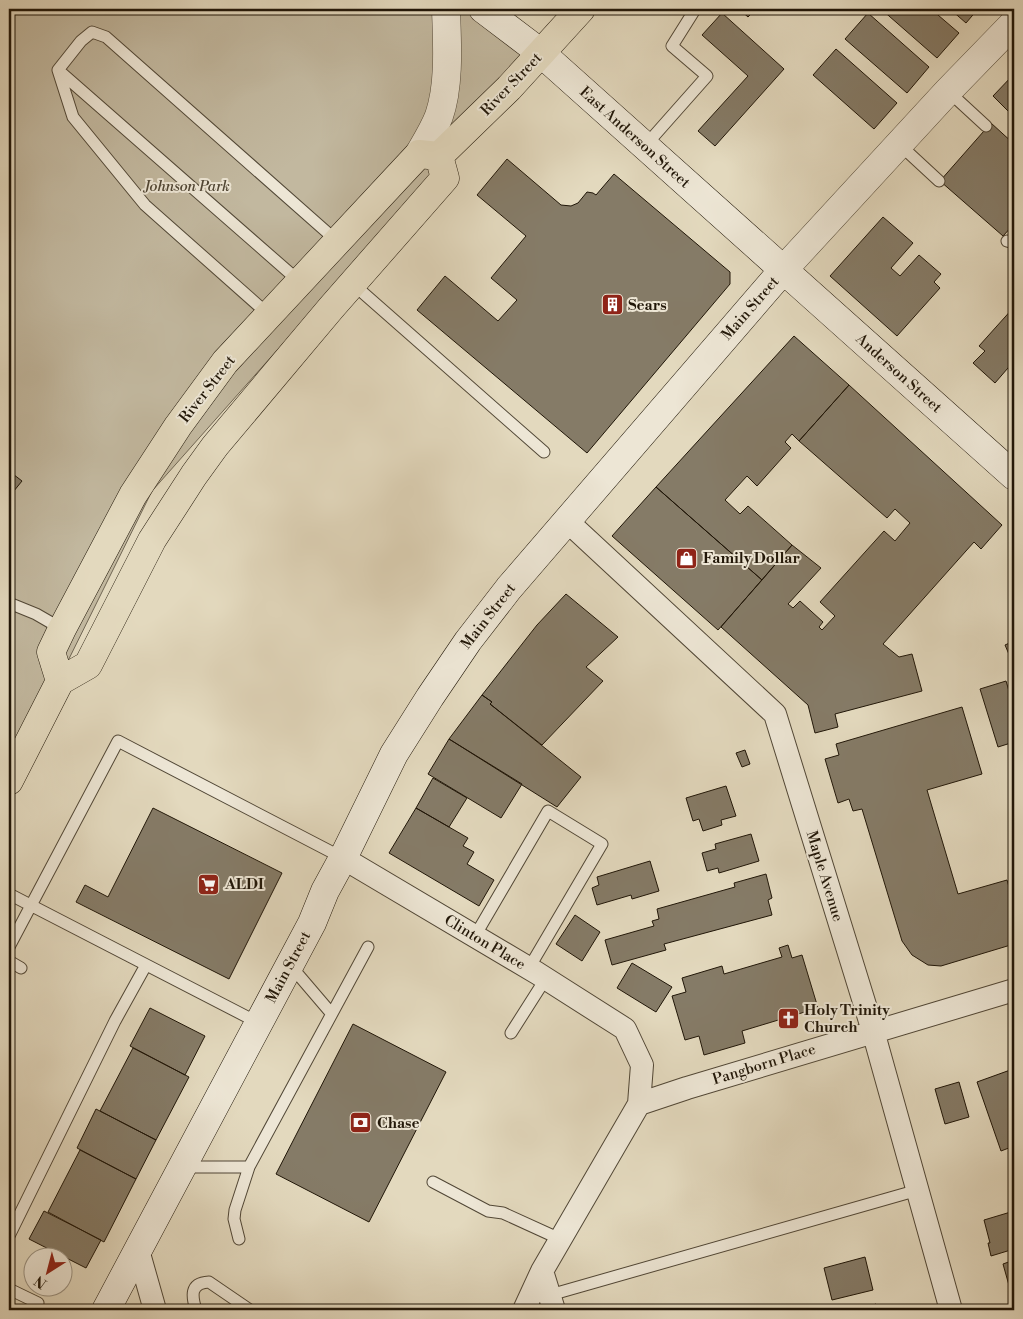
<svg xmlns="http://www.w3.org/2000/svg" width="1023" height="1319" font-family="'Libre Bodoni',serif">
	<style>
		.green { fill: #c2b89f; stroke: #716754 }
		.building { fill: #857b67; stroke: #201608 }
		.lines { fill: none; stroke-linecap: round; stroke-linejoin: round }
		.service-casing { stroke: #514736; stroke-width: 13 }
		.minor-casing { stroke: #514736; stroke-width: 24 }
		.tertiary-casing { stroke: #514736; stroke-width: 29 }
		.secondary-casing { stroke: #201608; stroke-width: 29 }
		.primary-casing { stroke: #201608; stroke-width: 29 }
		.service { stroke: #ede6d5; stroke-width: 11 }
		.minor { stroke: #ede6d5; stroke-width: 22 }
		.tertiary { stroke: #ede6d5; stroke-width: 28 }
		.secondary { stroke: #ede6d5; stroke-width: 28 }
		.primary { stroke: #e3d9be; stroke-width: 28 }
		.labels { text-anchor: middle; stroke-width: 4; stroke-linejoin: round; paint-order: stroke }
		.street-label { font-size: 15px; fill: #201608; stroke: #ede6d5 }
		.park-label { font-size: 15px; font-style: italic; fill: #514735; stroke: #ede6d5 }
		.poi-label { font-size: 15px; font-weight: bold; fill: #201608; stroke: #ede6d5; text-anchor: start }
	</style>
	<rect width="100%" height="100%" fill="#e3d9be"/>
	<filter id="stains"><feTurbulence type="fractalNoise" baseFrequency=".004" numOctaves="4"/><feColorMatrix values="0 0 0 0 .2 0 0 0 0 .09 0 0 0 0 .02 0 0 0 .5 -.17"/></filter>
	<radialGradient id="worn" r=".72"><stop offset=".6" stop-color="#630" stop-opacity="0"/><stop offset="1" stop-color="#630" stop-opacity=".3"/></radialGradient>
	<path class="green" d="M9 9H489L541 53 152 491 9 780Z"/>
	<path class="building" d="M739 9H756L748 17Z
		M881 9H931L959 33 937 58Z
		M950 9H978L966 23Z
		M722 13 784 69 715 146 698 131 748 76 702 35Z
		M868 13 929 67 907 93 845 39Z
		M836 49 897 103 874 129 813 75Z
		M1014 74V117L993 96Z
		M991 123 1014 144V224L1003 236 940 181Z
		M507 159 561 205 571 206 578 203 587 192 593 193 596 195 614 174 730 272V284L587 453 417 310 445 276 498 321 517 300 491 278 526 236 477 195Z
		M883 217 913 243 891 268 900 276 919 255 941 274 934 282 940 288 897 336 830 276Z
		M1014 307V361L995 383 973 363 985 351 979 346Z
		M794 336 849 385 799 441 792 434 785 442 791 448 757 486 747 476 725 500 740 514 748 506 792 545 762 580 656 487Z
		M849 385 1002 525 981 549 974 542 883 644 899 657 912 654 922 691 835 714 838 727 815 733 808 705 721 627 792 545 821 568 788 604 793 608 800 601 823 622 819 627 822 630 835 616 820 602 884 531 895 541 910 523 895 509 887 518 799 441Z
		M9 471 22 481 9 497Z
		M656 487 762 580 718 630 612 536Z
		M566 594 618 637 586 667 603 681 542 745 490 704 492 702 482 695 537 625Z
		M1014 641V666L1005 645Z
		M1006 681 1009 691 1014 689V742L998 747 980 689Z
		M482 695 492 702 490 704 581 777 557 807 449 739Z
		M962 707 982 774 927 790 958 894 1007 880 1014 904V944L941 966 928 965 912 955 902 941 862 809 853 811 849 799 838 803 825 759 839 755 836 744Z
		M449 739 522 784 501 818 428 774Z
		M745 750 750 764 742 767 736 753Z
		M433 778 467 798 449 827 416 808Z
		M726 786 736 816 721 820 722 825 703 831 699 819 693 821 686 798Z
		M153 808 282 873 229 979 76 902 85 885 108 897Z
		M416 808 468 838 463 846 474 852 467 864 494 880 479 906 389 853Z
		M751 834 759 861 719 873 718 868 707 871 702 853 716 849 715 844Z
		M650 861 659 891 632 899 631 895 597 905 592 888 599 885 597 877Z
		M766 874 772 898 768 900 772 915 664 944 666 950 612 965 605 940 654 926 652 921 659 919 657 909 735 887 734 883Z
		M575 915 600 932 582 961 556 944Z
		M788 945 792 958 802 955 818 1008 742 1031 745 1043 704 1055 699 1036 685 1040 672 996 686 992 682 978 722 966 724 974 782 957 779 948Z
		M632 963 672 987 656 1012 617 988Z
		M150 1008 205 1036 185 1075 130 1046Z
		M353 1024 446 1072 369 1222 276 1174Z
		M133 1048 189 1077 156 1140 100 1111Z
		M1013 1069 1014 1146 1001 1151 977 1082Z
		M959 1082 969 1117 945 1124 935 1089Z
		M96 1109 156 1140 136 1179 77 1148Z
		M80 1150 136 1179 104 1242 48 1212Z
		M44 1211 101 1240 86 1268 29 1239Z
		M1014 1211V1249L991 1256 988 1243H990L984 1220Z
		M865 1257 873 1290 832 1300 824 1268Z
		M1014 1260V1288L1010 1289 1003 1264Z
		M876 1304 878 1310H857Z"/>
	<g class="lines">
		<defs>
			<path id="service" d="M58 70 81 41 92 32 106 37 338 242
				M58 70 73 117 145 205 269 315
				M58 70 300 282
				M948 91 986 126
				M899 144 939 181
				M645 146 707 76 672 46 694 11 691 9
				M1007 241 1014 243
				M353 284 544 452
				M9 603 36 614 62 629
				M9 894 259 1023
				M475 936 548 811 602 844 529 968
				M9 947 118 741 343 858
				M9 961 21 968
				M290 965 331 1013
				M511 1033 546 978
				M184 1167H249
				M433 1182 488 1211 503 1213 560 1239
				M9 1236 115 1021 146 965
				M239 1239 234 1219 235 1210 249 1167 368 947
				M9 1289 38 1303
				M550 1295 918 1190
				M196 1310C192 1297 189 1283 209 1282L250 1310"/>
			<path id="minor" d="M567 521 775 714 873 1031 951 1310
				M343 858 537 973 625 1029 642 1065 639 1104 542 1271 524 1310
				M639 1104 687 1088 1014 990
				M138 1250 155 1310
				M542 1271 554 1310"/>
			<path id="tertiary" d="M419 154C426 142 434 129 439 116 450 84 447 42 446 9
				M784 269 948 91 1014 23"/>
			<path id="secondary" d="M483 9 541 53 1014 476
				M106 1310 312 923 325 891 343 858 394 754 430 697 468 641 509 588 784 269"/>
			<path id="primary" d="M60 681 51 652 62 629 133 495 178 426 225 362 419 154 439 156 509 88 581 9
				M9 781 60 681 88 665 152 540 194 475 215 446 331 308 445 178 439 156"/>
		</defs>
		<use href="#service" class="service-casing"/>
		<use href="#minor" class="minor-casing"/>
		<use href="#tertiary" class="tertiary-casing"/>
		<use href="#secondary" class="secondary-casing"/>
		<use href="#primary" class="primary-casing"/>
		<use href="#service" class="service"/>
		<use href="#minor" class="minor"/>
		<use href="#tertiary" class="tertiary"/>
		<use href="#secondary" class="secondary"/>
		<use href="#primary" class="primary"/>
	</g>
	<defs>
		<symbol id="building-square" viewBox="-11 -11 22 22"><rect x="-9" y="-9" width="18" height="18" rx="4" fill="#8f2418" stroke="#ede6d5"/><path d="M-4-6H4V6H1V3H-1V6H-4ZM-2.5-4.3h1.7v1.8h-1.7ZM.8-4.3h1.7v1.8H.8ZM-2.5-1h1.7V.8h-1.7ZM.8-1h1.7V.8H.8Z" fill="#fff"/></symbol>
		<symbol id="shop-square" viewBox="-11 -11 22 22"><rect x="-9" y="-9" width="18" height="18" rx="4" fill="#8f2418" stroke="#ede6d5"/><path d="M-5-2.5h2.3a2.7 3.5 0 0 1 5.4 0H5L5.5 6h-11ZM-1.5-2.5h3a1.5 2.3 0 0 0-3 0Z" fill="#fff"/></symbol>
		<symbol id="supermarket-square" viewBox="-11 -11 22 22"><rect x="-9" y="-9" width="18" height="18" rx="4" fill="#8f2418" stroke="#ede6d5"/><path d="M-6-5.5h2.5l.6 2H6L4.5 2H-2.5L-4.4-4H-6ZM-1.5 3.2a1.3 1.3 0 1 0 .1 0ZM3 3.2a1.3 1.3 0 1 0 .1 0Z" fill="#fff"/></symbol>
		<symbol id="church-square" viewBox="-11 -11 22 22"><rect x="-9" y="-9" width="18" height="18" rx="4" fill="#8f2418" stroke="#ede6d5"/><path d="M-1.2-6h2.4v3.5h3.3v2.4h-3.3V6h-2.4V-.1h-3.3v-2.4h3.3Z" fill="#fff"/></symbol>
		<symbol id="bank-square" viewBox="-11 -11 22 22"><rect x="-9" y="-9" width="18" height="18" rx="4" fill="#8f2418" stroke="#ede6d5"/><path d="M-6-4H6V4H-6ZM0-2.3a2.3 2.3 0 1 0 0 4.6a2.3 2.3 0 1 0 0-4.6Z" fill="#fff"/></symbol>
	</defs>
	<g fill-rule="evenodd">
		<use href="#building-square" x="600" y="292" width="25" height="25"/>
		<use href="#shop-square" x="674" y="546" width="25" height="25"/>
		<use href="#supermarket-square" x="196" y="872" width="25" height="25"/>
		<use href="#church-square" x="776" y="1006" width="25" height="25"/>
		<use href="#bank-square" x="348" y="1110" width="25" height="25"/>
	</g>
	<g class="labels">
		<g class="street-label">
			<text transform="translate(511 84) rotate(-46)" y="5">River Street</text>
			<text transform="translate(635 137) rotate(42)" y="5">East Anderson Street</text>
			<text transform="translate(750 308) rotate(-49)" y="5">Main Street</text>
			<text transform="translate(899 373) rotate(42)" y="5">Anderson Street</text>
			<text transform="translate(207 389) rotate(-52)" y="5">River Street</text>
			<text transform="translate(488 616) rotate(-52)" y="5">Main Street</text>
			<text transform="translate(825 876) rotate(73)" y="5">Maple Avenue</text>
			<text transform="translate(485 942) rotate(31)" y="5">Clinton Place</text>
			<text transform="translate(288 967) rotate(-62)" y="5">Main Street</text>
			<text transform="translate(764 1064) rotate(-17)" y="5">Pangborn Place</text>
		</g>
		<g class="park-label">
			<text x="187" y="191">Johnson Park</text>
		</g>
		<g class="poi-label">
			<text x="628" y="310">Sears</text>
			<text x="703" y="563">Family Dollar</text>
			<text x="225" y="889">ALDI</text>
			<text x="804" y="1015">Holy Trinity<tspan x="804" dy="17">Church</tspan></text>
			<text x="377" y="1128">Chase</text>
		</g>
	</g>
	<rect width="1023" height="1319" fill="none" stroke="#e3d9be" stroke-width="30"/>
	<rect x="10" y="10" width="1003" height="1299" fill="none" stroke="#201608" stroke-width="2.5"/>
	<rect x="15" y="15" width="993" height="1289" fill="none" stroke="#201608"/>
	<g transform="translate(48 1272) rotate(216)"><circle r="24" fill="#ede6d5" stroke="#9b9383"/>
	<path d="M0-4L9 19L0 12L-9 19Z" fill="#8f2418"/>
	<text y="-8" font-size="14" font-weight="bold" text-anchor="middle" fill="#201608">N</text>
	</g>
	<rect width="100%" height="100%" filter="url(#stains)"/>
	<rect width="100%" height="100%" fill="url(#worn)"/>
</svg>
